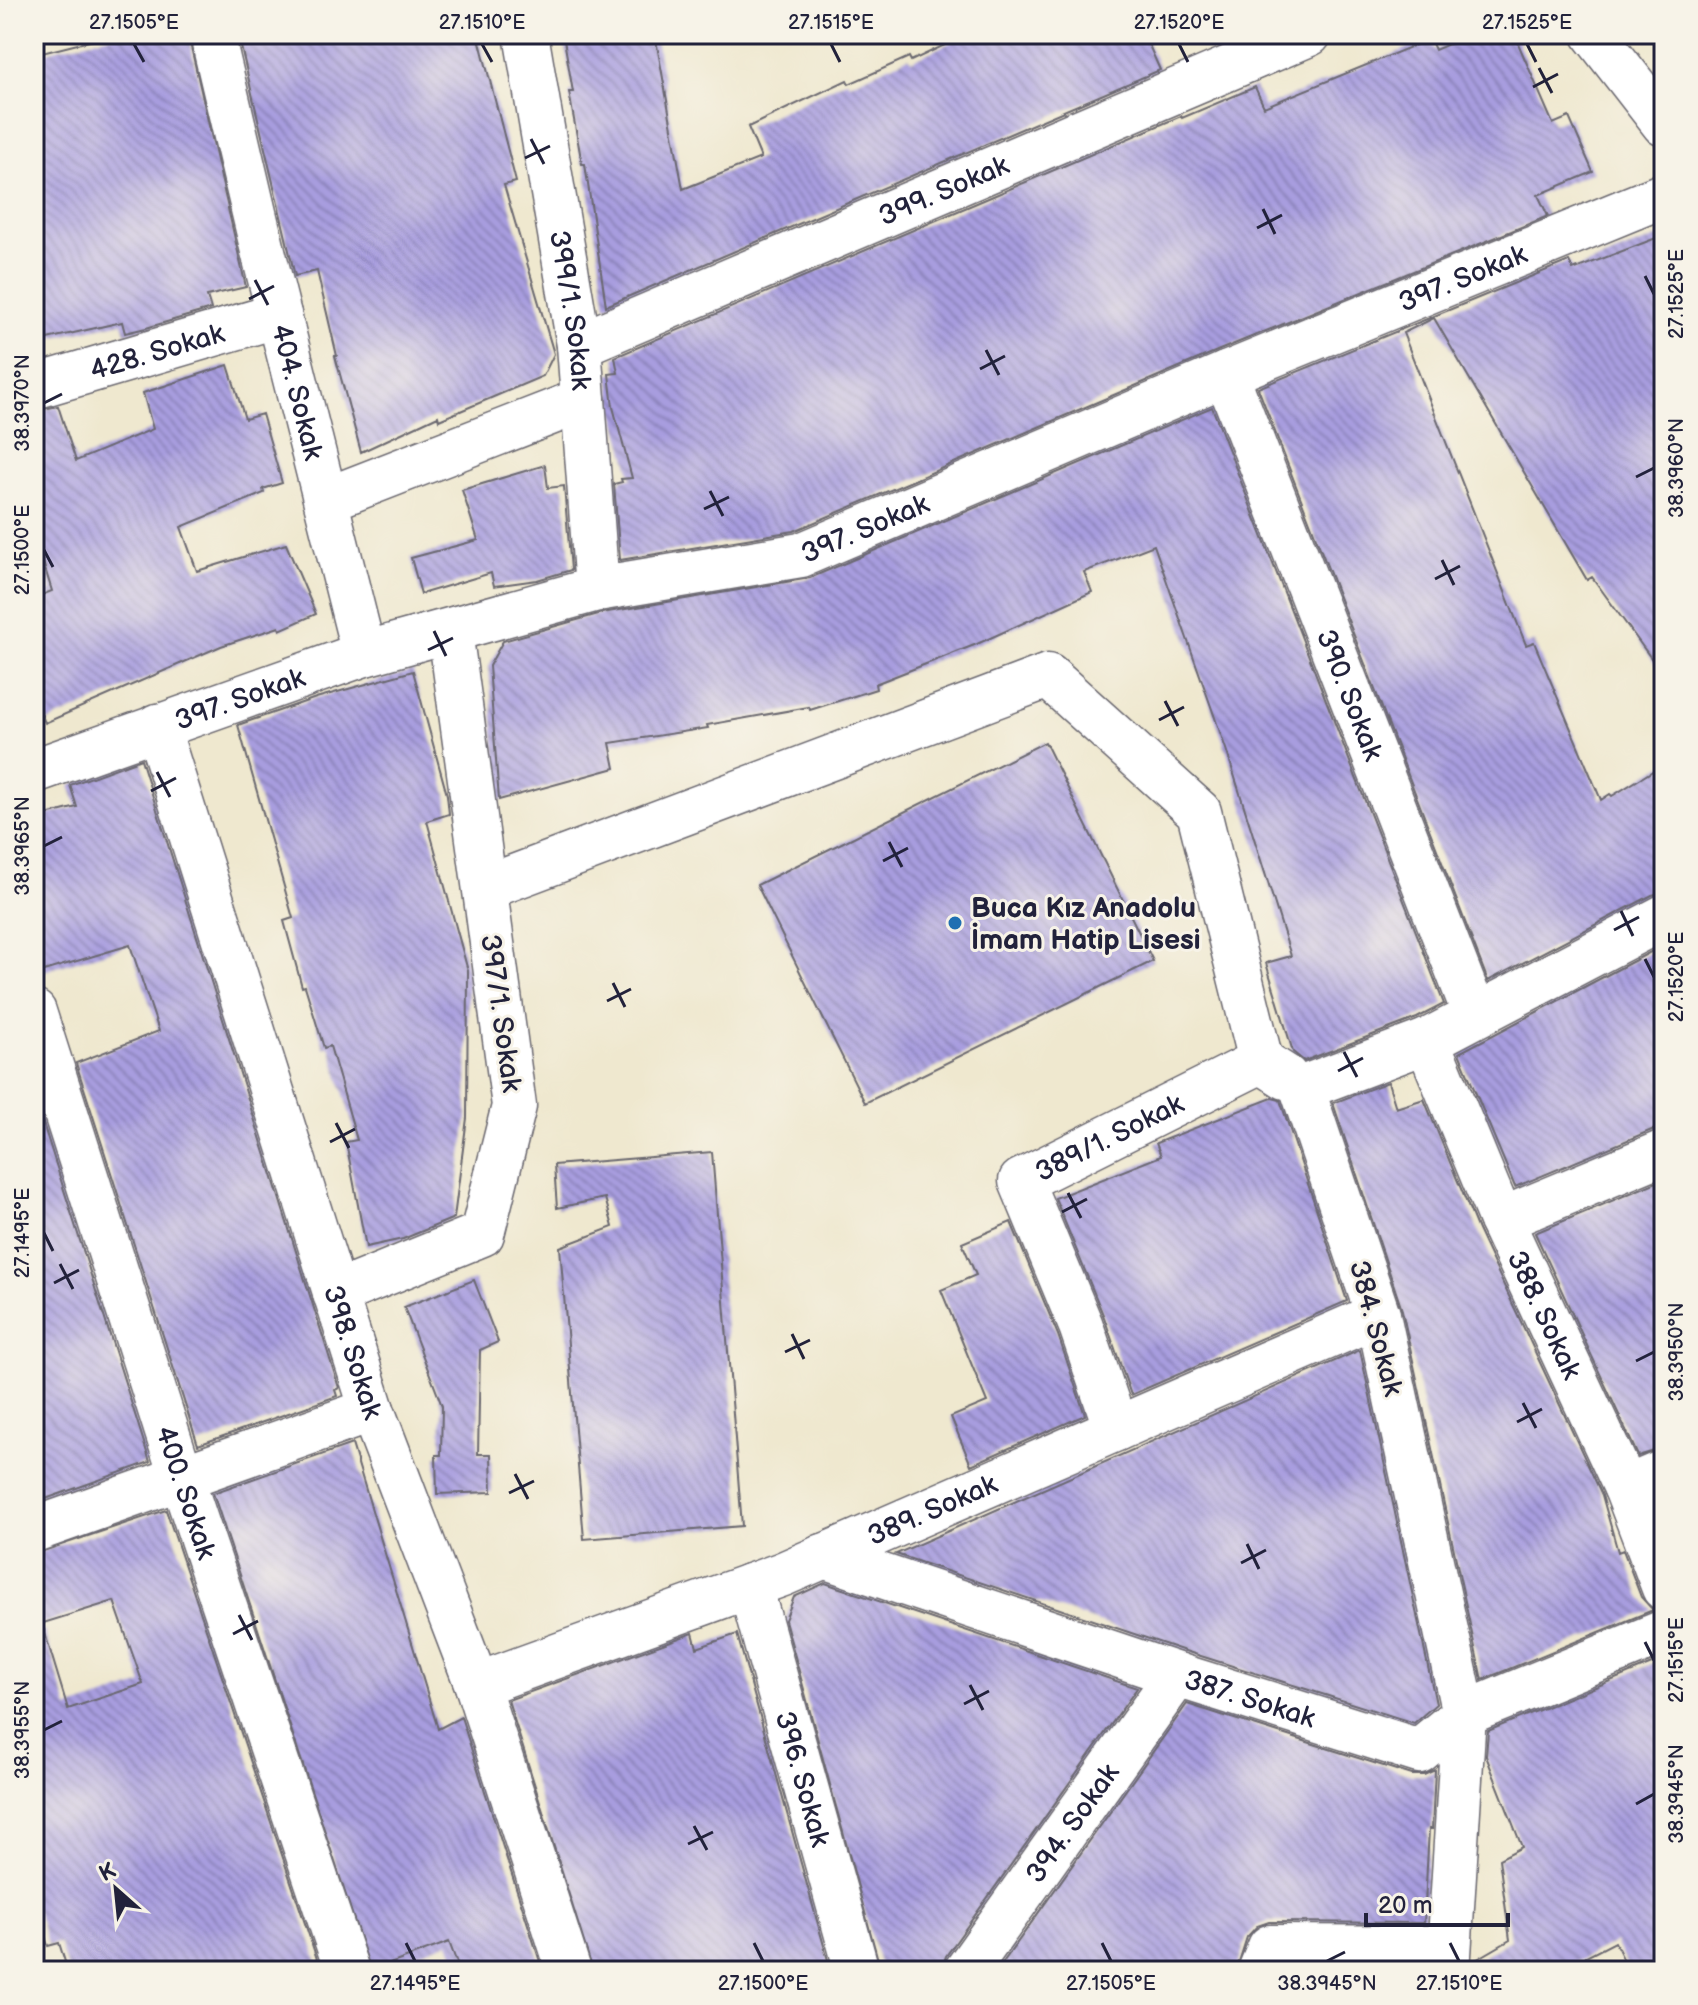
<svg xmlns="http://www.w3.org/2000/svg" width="1698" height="2005" font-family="'Balsamiq Sans',sans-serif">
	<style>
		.building { fill: url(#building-back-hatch) }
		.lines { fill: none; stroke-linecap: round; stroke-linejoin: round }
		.minor-casing { stroke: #6a676f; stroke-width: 47 }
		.major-casing { stroke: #6a676f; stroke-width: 47 }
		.path { stroke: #6a676f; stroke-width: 5; stroke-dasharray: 2 6; stroke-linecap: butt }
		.minor { stroke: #fff; stroke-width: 44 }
		.major { stroke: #fff; stroke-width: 44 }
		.ticks { fill: none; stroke: #22223b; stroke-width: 3 }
		.poi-dot { fill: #1f6fb2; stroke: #f7f3e8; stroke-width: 3 }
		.labels { text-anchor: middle; stroke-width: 6; stroke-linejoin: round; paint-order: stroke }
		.street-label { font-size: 28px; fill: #22223b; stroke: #f7f3e8 }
		.poi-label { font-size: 28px; font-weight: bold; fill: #22223b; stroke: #f7f3e8; text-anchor: start }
		.neatline { fill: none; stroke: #22223b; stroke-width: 3 }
		.ticks-label { font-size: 20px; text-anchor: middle; fill: #22223b }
	</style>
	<defs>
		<pattern id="building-back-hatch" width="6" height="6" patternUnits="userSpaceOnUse" patternTransform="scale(2)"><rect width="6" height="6" fill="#a89ddf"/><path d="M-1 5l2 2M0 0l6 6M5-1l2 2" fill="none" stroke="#8880b6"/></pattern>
	</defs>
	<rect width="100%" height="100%" fill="#f7f3e8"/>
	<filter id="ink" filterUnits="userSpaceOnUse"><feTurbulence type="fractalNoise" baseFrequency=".0125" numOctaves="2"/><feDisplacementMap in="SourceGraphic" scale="16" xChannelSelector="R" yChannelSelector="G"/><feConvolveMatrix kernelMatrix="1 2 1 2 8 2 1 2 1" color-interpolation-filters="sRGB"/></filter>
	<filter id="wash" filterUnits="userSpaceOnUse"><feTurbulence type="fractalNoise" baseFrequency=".006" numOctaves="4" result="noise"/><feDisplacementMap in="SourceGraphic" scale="32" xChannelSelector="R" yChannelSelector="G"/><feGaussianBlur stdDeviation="1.8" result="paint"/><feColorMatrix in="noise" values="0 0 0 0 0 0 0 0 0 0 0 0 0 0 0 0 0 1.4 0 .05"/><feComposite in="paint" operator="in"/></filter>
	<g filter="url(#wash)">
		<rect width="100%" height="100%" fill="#efe8cf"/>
		<g id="blocks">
			<path class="building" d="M117 34H188L246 287 207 296 211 309 146 328 125 333 122 322 34 342V55Z
				M238 34H478L516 182 504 185 554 354 543 376 439 420 438 416 361 452 335 356H337L317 271 295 276Z
				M563 34H655L683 189 761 158 748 127 847 80 849 84 909 57 911 61 968 34H1144L1160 70 606 306 585 164H582L569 92H573Z
				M1472 34H1514L1553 124 1569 117 1593 172 1538 195 1548 216 1217 351 794 531 620 560 614 484 622 482 621 479 632 478 613 407 609 374 618 373 615 357 1181 116 1182 118 1255 87 1264 107 1430 39 1435 50Z
				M1664 235V676L1592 577 1587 580 1434 318 1403 333 1526 645 1534 642 1601 800 1610 794 1612 796 1664 764V892L1652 895 1488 981 1258 388 1569 261 1573 270Z
				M228 365 245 419 262 414 282 483 263 489 264 493 181 527 197 571 286 544 316 614 280 630 279 627 221 646 45 723 34 696V598L52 591 34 533V411L58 406 76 461 153 429 143 393Z
				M1212 407 1444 1004 1417 1018 1304 1061 1293 1052 1266 963 1291 956 1226 749 1154 545 1084 572 1092 592 977 644 875 684 876 689 810 710 809 707 707 725 708 728 610 743 615 768 499 800 489 666 503 641 602 613 810 578Z
				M545 465 548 488 564 486 571 570 537 580 494 586 491 573 421 594 411 558 478 540 462 490Z
				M413 671 447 795 449 814 427 821 468 971 467 1118 454 1218 403 1239 366 1247 346 1142 357 1140 330 1046 324 1048 305 986 302 987 284 921 293 918 238 725 316 698Z
				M1045 742 1153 961 865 1103 757 885Z
				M141 759 339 1388 335 1390 337 1396 198 1445 76 1063 159 1031 130 945 34 974V818L77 807 70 785Z
				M1664 945V1128L1654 1129 1515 1187 1459 1053Z
				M1388 1082 1396 1108 1424 1099 1478 1230 1602 1495 1618 1552 1623 1550 1641 1597 1653 1610 1482 1680 1402 1310 1333 1103Z
				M34 1095 150 1462 34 1503Z
				M1272 1098 1280 1100 1347 1301 1131 1395 1104 1317 1055 1198 1161 1156 1156 1143Z
				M712 1152 742 1526 584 1539 560 1247 613 1227 605 1198 557 1208 554 1165Z
				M1664 1179V1448L1638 1456 1535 1233Z
				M1011 1222 1058 1335 1085 1415 971 1465 951 1417 987 1402 941 1290 976 1275 962 1243Z
				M474 1280 498 1342 480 1350 478 1454H491L492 1492 437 1494 436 1455H441L442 1406 404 1307Z
				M1360 1350 1436 1704 1414 1723 1185 1651 896 1554Z
				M352 1444 438 1729 461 1717 543 1971H460L449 1942 371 1971 213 1493Z
				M166 1510 321 1971H68L59 1943 48 1946 34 1902V1631L44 1630 68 1709 143 1684 114 1601 34 1626V1554Z
				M825 1583 1137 1688 946 1956 941 1971H881L785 1620 794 1597Z
				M693 1633 697 1648 737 1634 831 1971H593L508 1700Z
				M1664 1659V1961L1644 1971H1629L1615 1942 1559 1971H1473L1474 1961 1510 1940 1499 1859 1522 1847 1486 1756 1488 1731Z
				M1187 1704 1412 1775H1424L1435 1770 1432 1829H1429L1424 1923 1269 1922 1257 1926 1247 1937 1236 1971H997Z"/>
		</g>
	</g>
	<g filter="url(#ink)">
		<use href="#blocks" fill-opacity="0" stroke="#6a676f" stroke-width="2"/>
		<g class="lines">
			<defs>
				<g id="minor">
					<path id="s1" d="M212 34 262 247 364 654"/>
					<path id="s2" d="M526 34 579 345 597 589"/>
					<path id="s3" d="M579 345 1309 34"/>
					<path id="s4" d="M1226 374 1475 1015"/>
					<path id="s5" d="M34 387 279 315"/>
					<path d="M326 500 583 400"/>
					<path id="s6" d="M157 726 372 1410 477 1685 569 1971"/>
					<path id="s7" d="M34 771 364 654 597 589 801 555 1226 374 1664 195"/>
					<path d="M485 888 1048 676 1199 812 1261 1061"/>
					<path id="s8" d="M34 1012 182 1479 347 1971"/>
					<path id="s9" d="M1427 1041 1501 1220 1626 1488 1664 1588"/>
					<path d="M1501 1220 1664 1152"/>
					<path d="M335 1294 482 1234 514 1106 450 631"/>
					<path id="s10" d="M1116 1429 1081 1326 1021 1181 1261 1061 1286 1077"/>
					<path d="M1626 1488 1664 1472"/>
					<path d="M34 1530 372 1410"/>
					<path id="s11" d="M823 1556 1177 1675 1419 1751 1464 1714 1664 1632"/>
					<path id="s12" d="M750 1586 857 1971"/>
					<path id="s13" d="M477 1685 783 1574 1378 1315"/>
					<path id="s14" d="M966 1971 1177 1675"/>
					<path d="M1260 1971 1270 1947 1449 1948"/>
					<path d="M1448 1971 1464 1714 1378 1315 1302 1088 1427 1041 1664 917"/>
				</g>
				<path id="major" d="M1594 34 1664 124"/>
			</defs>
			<use href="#minor" class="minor-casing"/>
			<use href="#major" class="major-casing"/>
			<path class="path" d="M34 40 59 34"/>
			<use href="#minor" class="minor"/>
			<use href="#major" class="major"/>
		</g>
	</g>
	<path class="ticks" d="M134 44 144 62M482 44 492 62M831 44 840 62M1179 44 1188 62M1527 44 1536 62M1539 68 1552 93M1533 87 1558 74M531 139 544 164M525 158 550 146M1263 209 1275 234M1257 228 1282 215M1645 276 1654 294M255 280 268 305M249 299 274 286M986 350 999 375M980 369 1005 356M44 403 62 394M1636 477 1654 468M710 491 723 516M704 509 729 497M44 550 53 567M1442 560 1454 585M1435 579 1460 566M434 631 446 656M428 650 453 638M1165 701 1178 726M1159 720 1184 707M157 772 170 797M151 791 176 778M889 842 902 867M44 846 62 837M883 861 908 848M1621 911 1633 936M1614 930 1639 917M1645 959 1654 977M613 983 625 1007M607 1001 631 989M1344 1052 1357 1077M1338 1071 1363 1058M336 1123 349 1148M330 1142 355 1129M1068 1193 1081 1218M1062 1212 1087 1199M44 1233 53 1251M60 1264 73 1289M54 1283 79 1270M792 1334 804 1359M785 1352 810 1340M1636 1361 1654 1352M1523 1403 1536 1428M1517 1422 1542 1409M515 1474 528 1499M509 1493 534 1481M1247 1544 1259 1569M1241 1563 1266 1550M239 1615 252 1640M233 1634 258 1621M1645 1642 1654 1660M970 1685 983 1710M964 1704 989 1691M44 1730 62 1721M1636 1804 1654 1794M694 1826 707 1850M688 1844 713 1832M406 1943 415 1961M754 1943 763 1961M1102 1943 1111 1961M1450 1943 1459 1961M1327 1961 1345 1952"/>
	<circle class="poi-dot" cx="955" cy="923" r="8"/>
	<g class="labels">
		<g class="street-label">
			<text dy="10" stroke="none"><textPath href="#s3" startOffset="396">399. Sokak</textPath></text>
			<text dy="10" stroke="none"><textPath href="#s7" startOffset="1516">397. Sokak</textPath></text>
			<text dy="10" stroke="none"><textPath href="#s2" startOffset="280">399/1. Sokak</textPath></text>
			<text dy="10" stroke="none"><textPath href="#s5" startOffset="128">428. Sokak</textPath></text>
			<text dy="10" stroke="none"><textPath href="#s1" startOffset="368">404. Sokak</textPath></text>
			<text dy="10" stroke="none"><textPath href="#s7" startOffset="868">397. Sokak</textPath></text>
			<text dy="10" stroke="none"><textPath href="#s4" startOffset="344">390. Sokak</textPath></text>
			<text dy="10" stroke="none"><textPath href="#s7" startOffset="218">397. Sokak</textPath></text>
			<text transform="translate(502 1013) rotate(82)" y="10">397/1. Sokak</text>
			<text dy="10" stroke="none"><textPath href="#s10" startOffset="364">389/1. Sokak</textPath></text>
			<text dy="10" stroke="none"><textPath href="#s9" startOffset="298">388. Sokak</textPath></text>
			<text transform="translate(1377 1328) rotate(75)" y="10">384. Sokak</text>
			<text dy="10" stroke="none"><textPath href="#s6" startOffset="656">398. Sokak</textPath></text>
			<text dy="10" stroke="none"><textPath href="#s8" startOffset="504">400. Sokak</textPath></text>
			<text dy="10" stroke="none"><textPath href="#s13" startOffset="488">389. Sokak</textPath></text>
			<text dy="10" stroke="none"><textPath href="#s11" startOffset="450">387. Sokak</textPath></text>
			<text dy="10" stroke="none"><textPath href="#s12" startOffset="200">396. Sokak</textPath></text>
			<text dy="10" stroke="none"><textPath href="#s14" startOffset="182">394. Sokak</textPath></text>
		</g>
		<g class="poi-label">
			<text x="971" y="917">Buca Kız Anadolu<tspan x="971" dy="32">İmam Hatip Lisesi</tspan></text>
		</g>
	</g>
	<rect width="1698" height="2005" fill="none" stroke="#f7f3e8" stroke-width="88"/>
	<g transform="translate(116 1889) rotate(333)" stroke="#f7f3e8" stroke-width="6" paint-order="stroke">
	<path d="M0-6L14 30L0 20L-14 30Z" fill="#22223b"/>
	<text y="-12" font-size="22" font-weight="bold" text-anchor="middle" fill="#22223b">K</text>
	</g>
	<path d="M1366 1913v12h142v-12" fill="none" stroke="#22223b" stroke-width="4"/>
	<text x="1378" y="1913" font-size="24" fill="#22223b" stroke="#f7f3e8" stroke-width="6" paint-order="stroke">20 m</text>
	<rect x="44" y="44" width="1610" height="1917" class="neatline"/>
	<g class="ticks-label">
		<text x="134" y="29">27.1505°E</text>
		<text x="482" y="29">27.1510°E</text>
		<text x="831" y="29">27.1515°E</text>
		<text x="1179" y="29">27.1520°E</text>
		<text x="1527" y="29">27.1525°E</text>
		<text transform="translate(1676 294) rotate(-90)" y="7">27.1525°E</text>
		<text transform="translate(22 403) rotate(-90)" y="7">38.3970°N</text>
		<text transform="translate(1676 468) rotate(-90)" y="7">38.3960°N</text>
		<text transform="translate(22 550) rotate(-90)" y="7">27.1500°E</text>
		<text transform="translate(22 846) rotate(-90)" y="7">38.3965°N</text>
		<text transform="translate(1676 977) rotate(-90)" y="7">27.1520°E</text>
		<text transform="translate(22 1233) rotate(-90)" y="7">27.1495°E</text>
		<text transform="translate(1676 1352) rotate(-90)" y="7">38.3950°N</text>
		<text transform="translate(1676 1660) rotate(-90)" y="7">27.1515°E</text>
		<text transform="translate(22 1730) rotate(-90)" y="7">38.3955°N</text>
		<text transform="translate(1676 1794) rotate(-90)" y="7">38.3945°N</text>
		<text x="415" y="1990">27.1495°E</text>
		<text x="763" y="1990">27.1500°E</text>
		<text x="1111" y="1990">27.1505°E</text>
		<text x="1327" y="1990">38.3945°N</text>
		<text x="1459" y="1990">27.1510°E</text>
	</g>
</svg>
